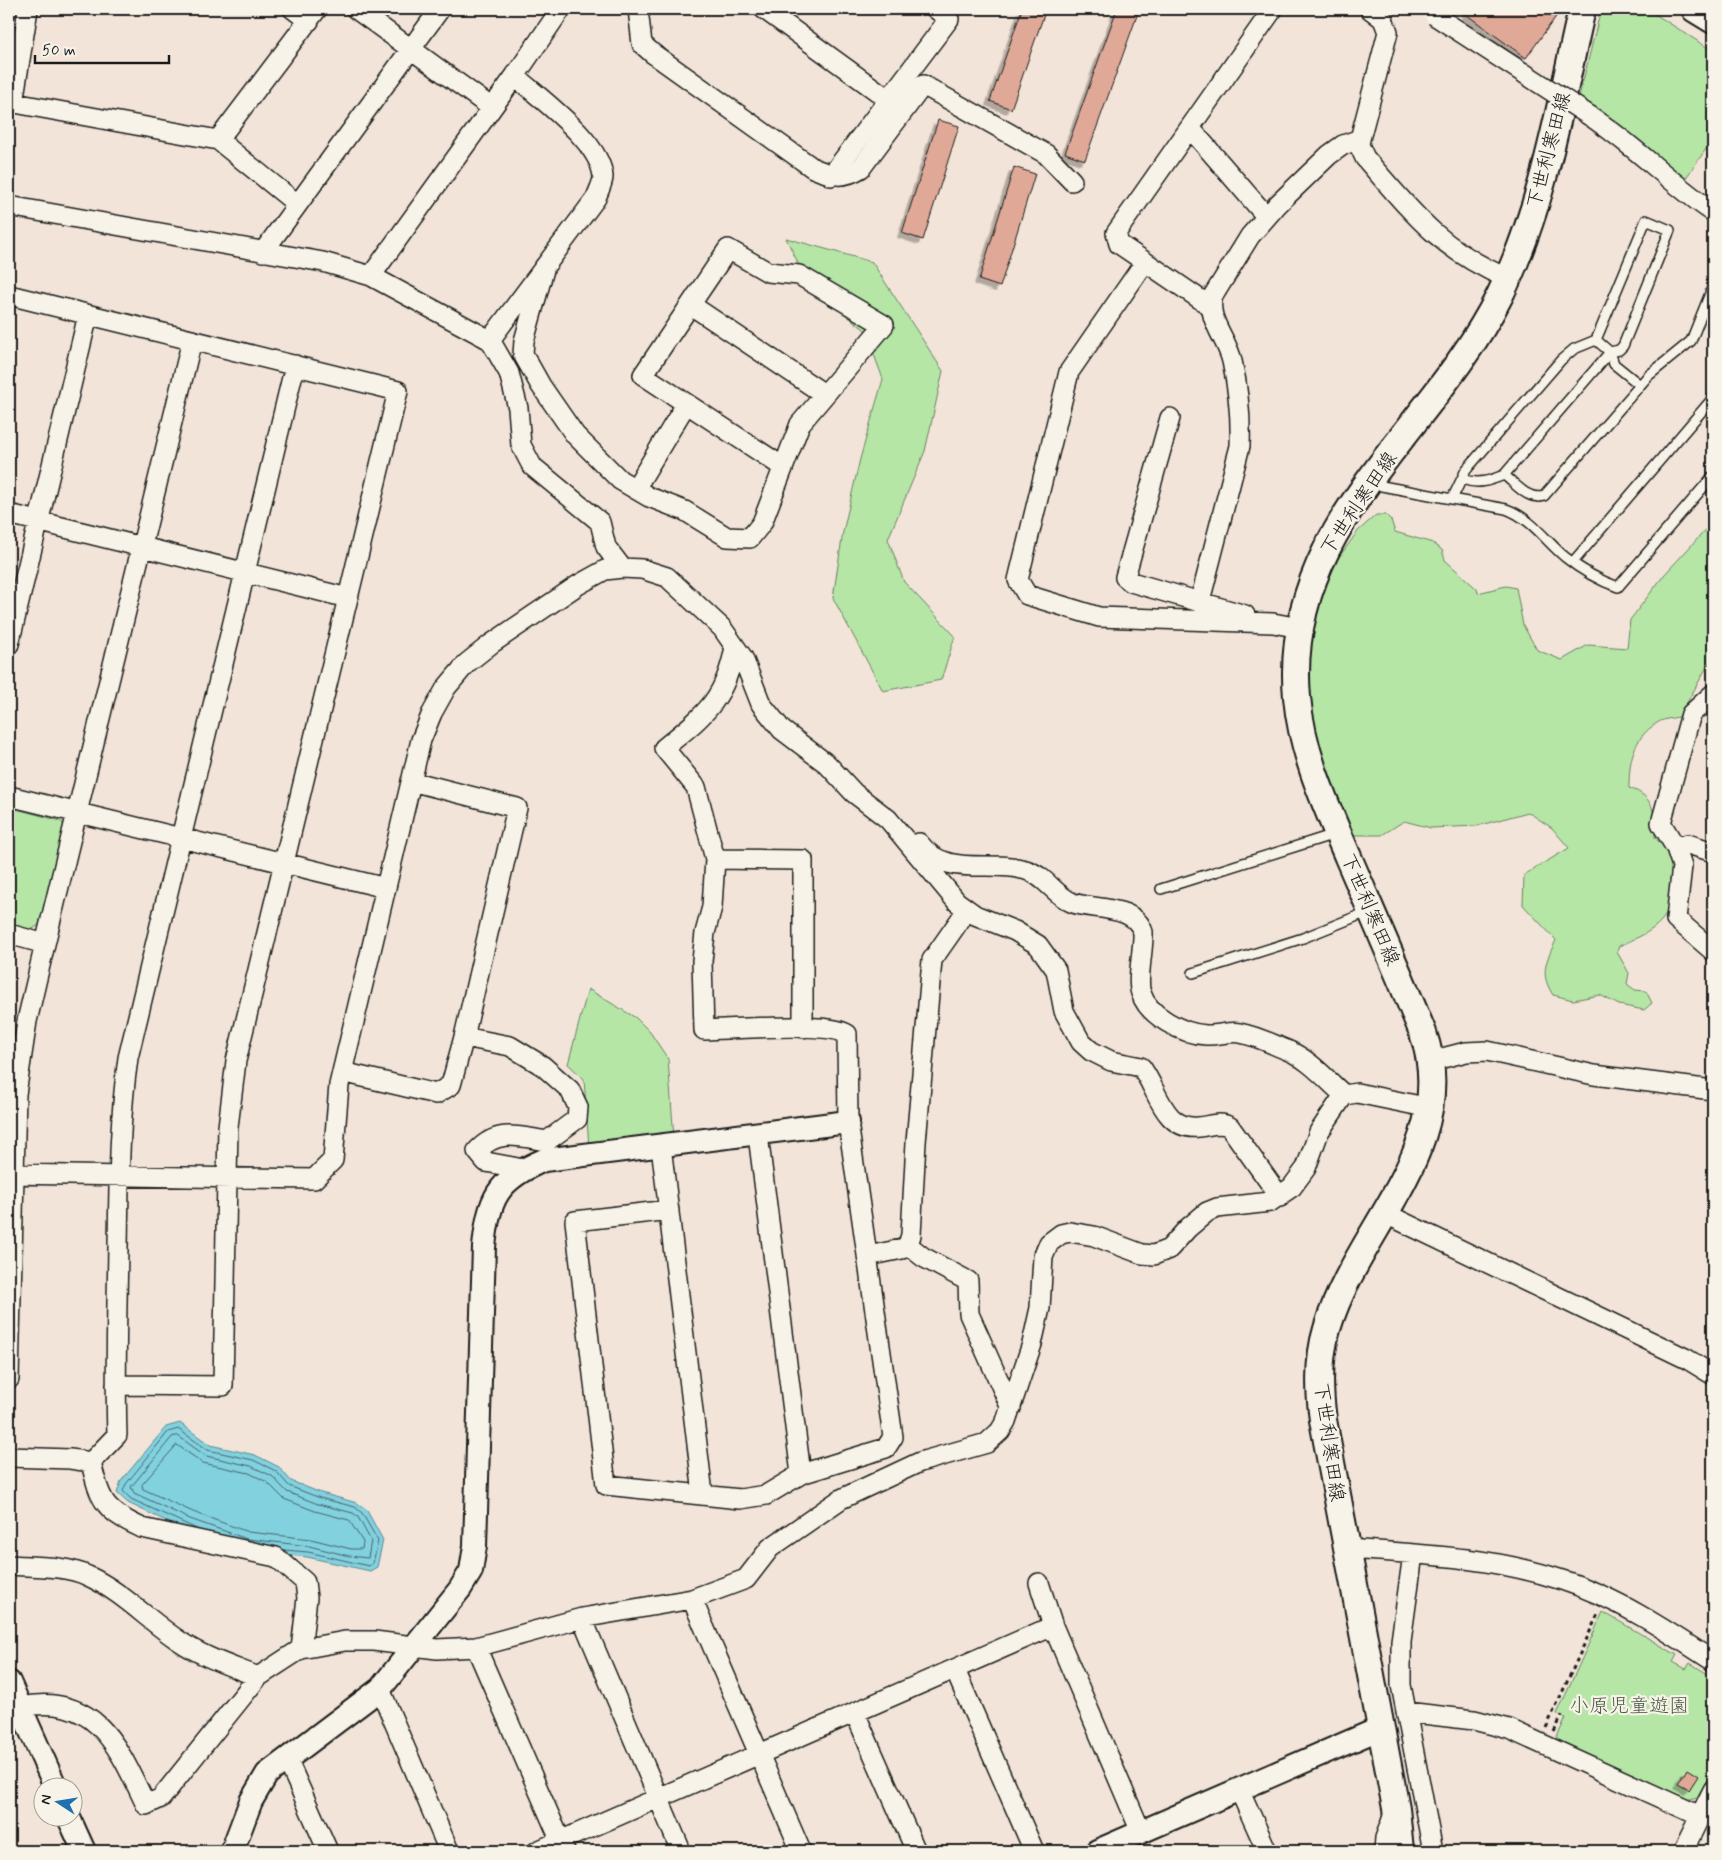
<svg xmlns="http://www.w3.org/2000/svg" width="1722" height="1860" font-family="Mynerve,'Klee One',sans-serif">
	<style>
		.green { fill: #b5e6a6; stroke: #688161 }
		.water { fill: #82d1df; stroke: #598991 }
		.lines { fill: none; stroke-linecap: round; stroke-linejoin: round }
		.shore { stroke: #45646a; stroke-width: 1 }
		.building { fill: #e0a997; stroke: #1c1c1c; filter: url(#shadow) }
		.service-casing { stroke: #1c1c1c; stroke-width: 12 }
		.minor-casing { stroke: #1c1c1c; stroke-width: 22 }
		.tertiary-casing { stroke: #1c1c1c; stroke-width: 26 }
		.secondary-casing { stroke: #1c1c1c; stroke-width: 30 }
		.path { stroke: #1c1c1c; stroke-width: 3; stroke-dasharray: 4 4; stroke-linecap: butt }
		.service { stroke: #f7f3e8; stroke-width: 9 }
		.minor { stroke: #f7f3e8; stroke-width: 19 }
		.tertiary { stroke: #f7f3e8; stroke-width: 22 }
		.secondary { stroke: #f7f3e8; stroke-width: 26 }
		.minor-bridge-casing { stroke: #1c1c1c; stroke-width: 22; stroke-linecap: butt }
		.minor-bridge { stroke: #f7f3e8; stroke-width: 19 }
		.labels { text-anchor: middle; stroke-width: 4.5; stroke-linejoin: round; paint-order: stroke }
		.street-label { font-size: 20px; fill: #1c1c1c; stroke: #f7f3e8 }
		.park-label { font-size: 20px; fill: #4a5945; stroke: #f7f3e8 }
	</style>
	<defs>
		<filter id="shadow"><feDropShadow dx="-4.5" dy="4.5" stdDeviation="0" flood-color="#0004"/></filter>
	</defs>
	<rect width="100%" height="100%" fill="#f2e4d8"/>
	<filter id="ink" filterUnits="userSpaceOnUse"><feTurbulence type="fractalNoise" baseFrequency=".02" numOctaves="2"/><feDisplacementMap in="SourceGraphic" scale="10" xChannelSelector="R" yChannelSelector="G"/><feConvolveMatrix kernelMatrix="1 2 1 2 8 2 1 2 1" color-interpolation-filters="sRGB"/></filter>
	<g filter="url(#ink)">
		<path class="green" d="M1601 9H1647L1713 51V139L1683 182 1578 101Z
			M786 238 872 262 943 371 925 451 888 539 904 582 955 636 941 680 883 691 833 598 843 532 860 459 883 379 865 330 809 286Z
			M1376 515H1386L1391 520 1395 532 1433 543 1442 550 1445 560 1477 589 1478 593 1506 586 1516 588 1523 625 1537 650 1562 660 1588 645 1627 648 1630 620 1664 575 1713 522V656L1679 717C1673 718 1662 719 1657 723 1632 739 1629 762 1629 788 1655 796 1655 814 1655 838 1659 842 1666 847 1668 853 1677 869 1674 906 1662 920 1651 933 1634 939 1619 946L1617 952 1629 973 1627 984 1635 990 1646 991 1652 1003 1644 1010 1619 1005 1600 995 1573 1000 1553 995C1539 973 1546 962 1556 940L1523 905 1524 875 1569 848 1552 828 1528 812 1477 826 1431 828 1404 821 1382 835H1352L1320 790 1303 699 1304 636 1329 571 1358 531Z
			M9 807 61 821 65 827 39 925 31 930 9 924Z
			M588 989 636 1018 650 1032 668 1059 675 1152 590 1161 584 1079 568 1064Z
			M1603 1612 1677 1655 1673 1662 1686 1669 1690 1663 1713 1677V1769L1697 1797 1686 1800 1556 1739 1566 1718 1557 1714Z"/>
		<path class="water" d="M180 1423 210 1445 255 1455 279 1467 291 1481 321 1493 357 1503 366 1509 383 1540 377 1567 370 1571 307 1557 245 1550 185 1530 128 1503 117 1493 121 1481 166 1427Z"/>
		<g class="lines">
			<path class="shore" d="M178 1436 206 1456 251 1466 272 1476 287 1492 318 1504 353 1513 358 1517 371 1541 368 1558 349 1556 309 1546 247 1539 190 1519 134 1493 131 1487 172 1437Z
				M177 1445 203 1463 249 1473 267 1482 284 1499 315 1511 349 1520 363 1542 362 1549H351L311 1539 248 1532 193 1512 143 1489 142 1485Z
				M199 1530 131 1499 123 1491 126 1484 168 1432 178 1429 208 1450 253 1460 276 1471 289 1486 320 1498 355 1507 362 1513 378 1541 373 1563 369 1566 308 1552 284 1550"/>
		</g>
		<path class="building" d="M1022 9H1046L1011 109 990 101Z
			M1117 9 1139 10 1085 160 1065 153Z
			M1466 9H1559L1560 11 1526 58 1467 15Z
			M938 120 959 126 923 240 902 233Z
			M1014 167 1035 174 1000 287 979 280Z
			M1687 1769 1698 1776 1689 1790 1678 1784Z"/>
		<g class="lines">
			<defs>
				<path id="service" d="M1610 352 1614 364 1640 385
					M1504 475C1516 484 1528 501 1544 496L1648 376 1691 341 1713 286
					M1462 479C1478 485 1489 481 1504 475L1610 352
					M1371 484 1506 509C1531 518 1545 540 1565 557 1581 570 1598 580 1618 587L1713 476
					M1452 499 1466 470 1561 360 1574 349 1596 340 1610 352 1619 350 1623 346 1670 230 1646 220 1596 340
					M1573 562 1713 398
					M1161 889 1335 834
					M1193 973 1303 938 1370 911"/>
				<path id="minor" d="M293 9 309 21
					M356 9 492 108
					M638 9 642 44 652 53 813 168C832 176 843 179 861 168L923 85 1046 154 1072 181
					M764 9 888 99
					M1370 9 1383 19 1388 32 1360 139 1359 145 1365 158C1411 211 1440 250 1507 278
					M9 102 218 140 317 9
					M13 103 28 9
					M1590 116C1634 145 1670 183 1713 212
					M1190 128 1266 216
					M218 140 297 204
					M831 176 949 19 936 9
					M9 206 323 262 371 276 490 340 596 198C598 192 603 183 603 177 601 142 540 99 515 76
					M263 252 440 9
					M1145 262 1069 372 1018 580 1027 595 1099 617 1273 623 1300 628
					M545 266 524 341 523 354 541 386 575 435 620 480 649 497 685 511 727 537 750 538 762 523 800 424 884 325 799 275 768 272 728 249 643 375 783 467
					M371 276 515 76 561 9
					M9 295 398 391 236 1061 228 1127 223 1386 116 1385
					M691 305 824 394
					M1210 306 1119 244 1116 233 1273 9
					M490 340 509 373 518 408 521 445 532 466 600 522 606 547 622 568
					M1170 418 1125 577 1131 582 1245 615
					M635 489 686 404
					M9 514 348 598
					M1200 601 1240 446C1241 419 1238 388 1232 361 1227 338 1206 319 1213 296L1250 236 1278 204 1329 155 1343 145 1360 139
					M9 644 88 315
					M1713 694 1691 714 1661 823 1676 848 1682 866 1676 919 1713 951
					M9 796 386 888
					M919 843C946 879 989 859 1026 870 1046 876 1055 896 1073 903 1095 910 1135 905 1143 932 1144 949 1136 980 1141 993 1148 1016 1183 1034 1206 1035 1217 1036 1228 1031 1240 1033 1256 1036 1272 1044 1287 1050 1309 1059 1326 1079 1344 1095
					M1676 848 1688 844 1713 852
					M715 859 803 860V1028
					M9 934 45 944
					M464 1037 510 1046 543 1066 570 1090 578 1107 577 1119 547 1141C520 1137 498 1128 477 1151L486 1162 523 1169
					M1431 1061 1466 1052 1487 1051 1594 1075 1713 1090
					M342 1072 436 1094 451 1085 464 1037 517 808 411 781
					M758 1135 801 1474
					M661 1146 703 1494
					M9 1174 314 1179 333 1160 339 1085 421 740 432 713 446 688 467 663 491 644 578 585 605 570 622 568 642 569 667 577 722 628 743 658 761 704 782 730 827 764 854 793 888 819 957 902 975 915 1015 931 1038 945 1056 970 1064 1011 1081 1042 1091 1051 1111 1061 1141 1067C1158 1089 1163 1131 1199 1127 1209 1126 1221 1121 1230 1127L1280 1197
					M669 1210 575 1221 606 1485 740 1499 766 1495 801 1474 886 1448 893 1437 848 1122 847 1034C830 1022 731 1029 704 1030L702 961 705 933 712 907 715 859 696 787 664 748C704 715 725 701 735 647
					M1384 1213 1687 1359 1713 1375
					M908 1245 923 1257 968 1281 969 1314 1011 1408
					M868 1256 902 1249 908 1245 911 1235 916 1142 932 960 967 910
					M9 1379 16 1094 27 1021 45 944 192 340
					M9 1457 70 1459 91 1462 117 1435C115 1373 117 1310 118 1248 119 1184 119 1121 128 1058L295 365
					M91 1462C100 1502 105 1511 142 1528L276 1557 305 1582 307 1598 301 1649
					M1347 1549C1419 1554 1493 1557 1562 1580 1616 1597 1666 1630 1713 1661
					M1413 1554 1401 1641V1685L1433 1851
					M9 1565C34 1567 65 1565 88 1576 121 1591 148 1620 178 1640 202 1657 231 1666 258 1677
					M1039 1583 1053 1626 1141 1832
					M692 1599 801 1851
					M582 1618 681 1851
					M476 1647 565 1851
					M955 1670 1034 1851
					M380 1689 449 1851
					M20 1707C97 1692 118 1747 146 1805L161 1798 258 1677 301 1649 345 1641H374L437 1649 476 1647 582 1618 692 1599 746 1579 770 1548 841 1499 920 1462 987 1443 1000 1431 1006 1421 1032 1344 1040 1308 1043 1257 1049 1243 1061 1234 1070 1232 1094 1236 1142 1254 1154 1255 1169 1249 1188 1228 1207 1212 1217 1208 1270 1202 1292 1187 1306 1168 1319 1132 1344 1095 1357 1093 1430 1108
					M1406 1712 1474 1720 1509 1729 1700 1816
					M855 1713 916 1851
					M287 1759 328 1851
					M1239 1789 1267 1851
					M537 1851 1053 1626
					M1384 1851 1385 1838 1394 1814
					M1683 1851 1713 1790"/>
				<path id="tertiary" d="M9 1682 56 1788
					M69 1818 84 1851
					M232 1851 251 1801 267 1774 380 1689 460 1589 471 1571 475 1546 484 1247C489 1198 497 1180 544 1160L848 1122
					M1097 1851 1381 1728"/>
				<path id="secondary" d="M1695 9 1713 20
					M1400 1851 1396 1808 1323 1420C1319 1391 1318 1358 1327 1329 1356 1229 1462 1145 1423 1033 1399 974 1373 915 1348 857 1326 805 1302 754 1297 697 1282 525 1431 434 1500 295 1544 206 1560 104 1582 9"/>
			</defs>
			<use href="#service" class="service-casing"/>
			<use href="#minor" class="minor-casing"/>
			<use href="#tertiary" class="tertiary-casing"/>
			<use href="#secondary" class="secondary-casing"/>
			<path class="path" d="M1546 1728 1598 1614
				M1554 1732 1562 1716"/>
			<use href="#service" class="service"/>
			<use href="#minor" class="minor"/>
			<use href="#tertiary" class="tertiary"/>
			<use href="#secondary" class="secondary"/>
			<defs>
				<path id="minor-bridge" d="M1434 15 1590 116"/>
			</defs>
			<use href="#minor-bridge" class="minor-bridge-casing"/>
			<use href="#minor-bridge" class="minor-bridge"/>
		</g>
	</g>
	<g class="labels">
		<g class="street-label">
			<text transform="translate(1548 150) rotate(-75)" y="7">下世利寒田線</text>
			<text transform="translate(1358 503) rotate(-56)" y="7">下世利寒田線</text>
			<text transform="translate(1371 909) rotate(67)" y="7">下世利寒田線</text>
			<text transform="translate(1330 1442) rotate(82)" y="7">下世利寒田線</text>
		</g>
		<g class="park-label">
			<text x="1629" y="1712">小原児童遊園</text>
		</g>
	</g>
	<rect width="1722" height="1860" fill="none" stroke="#f7f3e8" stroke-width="30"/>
	<rect x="15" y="15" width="1692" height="1830" fill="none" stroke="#1c1c1c" stroke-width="2" filter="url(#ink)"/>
	<g transform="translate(58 1802) rotate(282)"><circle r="24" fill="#f7f3e8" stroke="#9f9d96"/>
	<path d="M0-4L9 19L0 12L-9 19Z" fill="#1f6fb2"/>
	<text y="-8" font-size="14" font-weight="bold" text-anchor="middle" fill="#1c1c1c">N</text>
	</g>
	<path d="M35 55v8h134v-8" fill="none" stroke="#1c1c1c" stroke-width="2.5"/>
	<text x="42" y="55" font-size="15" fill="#1c1c1c" stroke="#f7f3e8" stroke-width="4" paint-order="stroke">50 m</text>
</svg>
